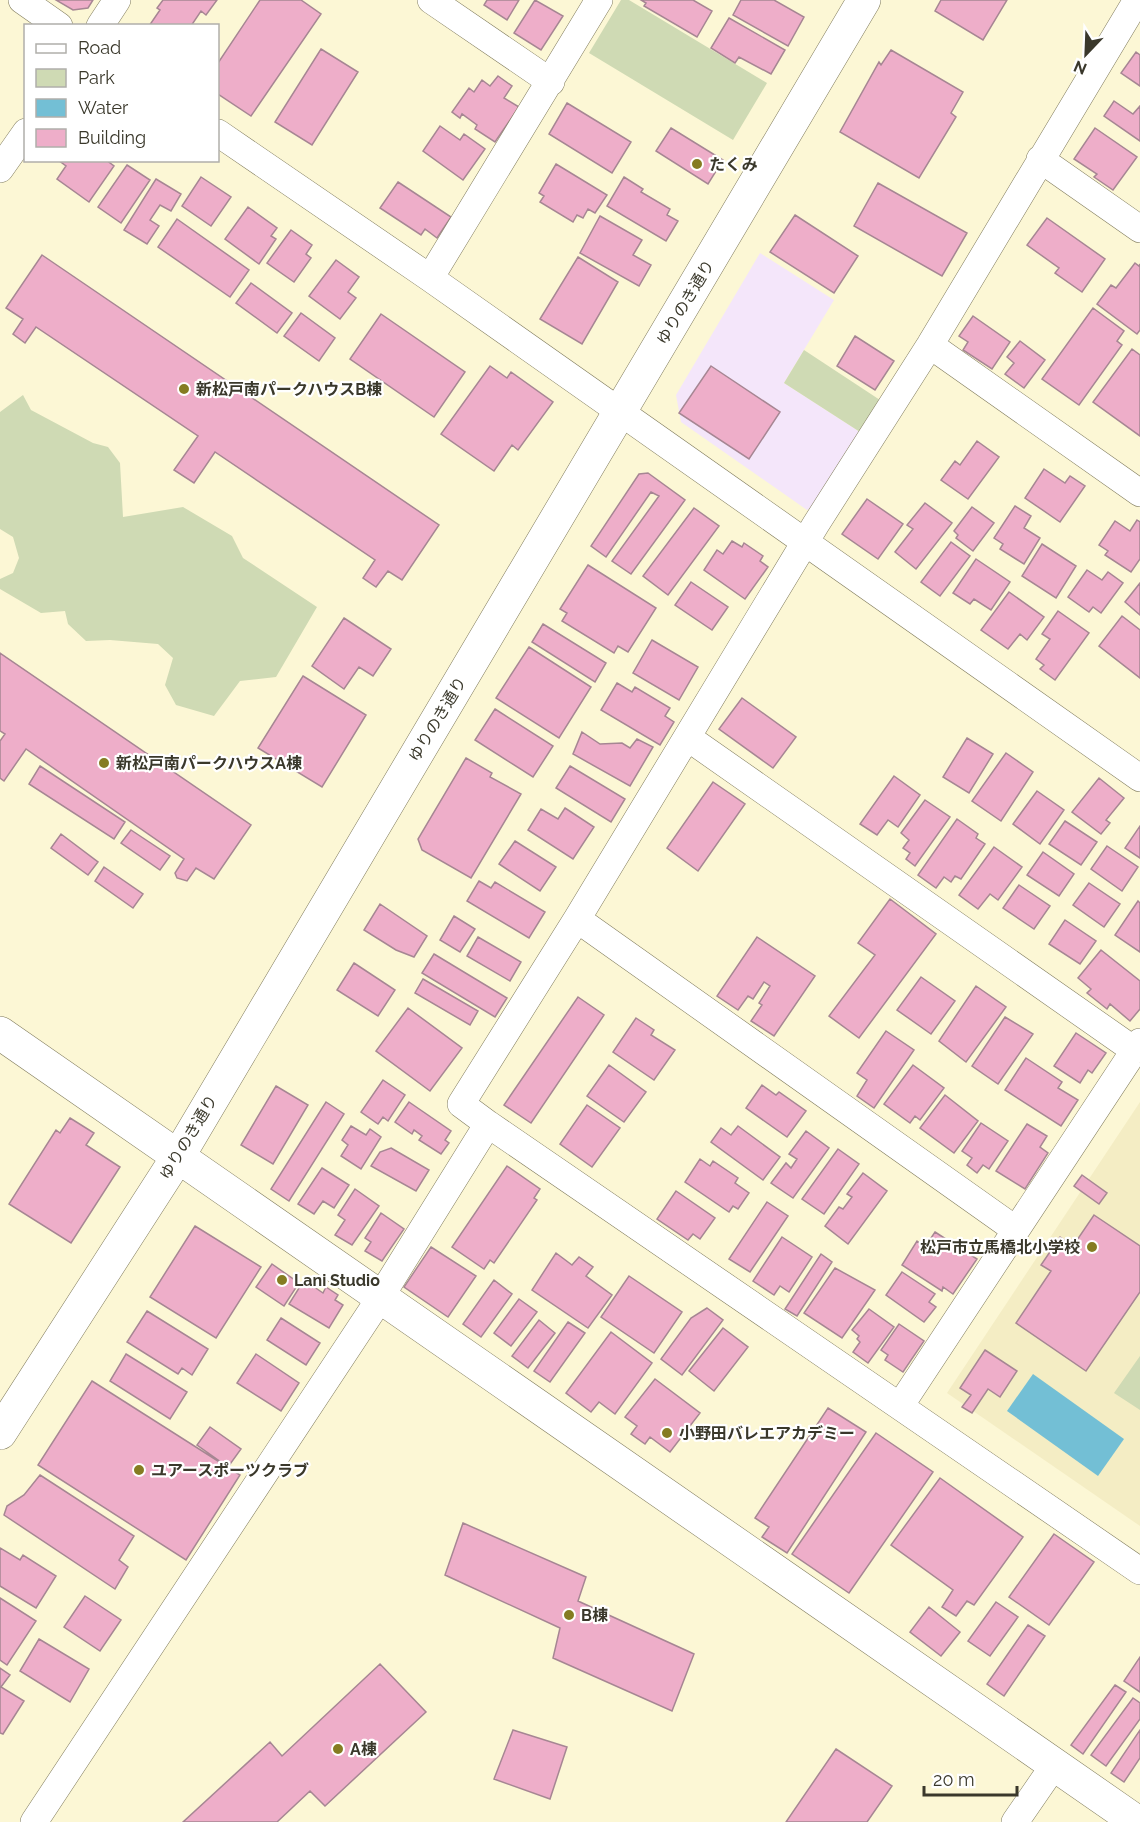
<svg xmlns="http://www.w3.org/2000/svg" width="1140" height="1822" font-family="Raleway,'Noto Sans JP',sans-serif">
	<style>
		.commercial { fill: #f4e6fa }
		.built { fill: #f4edc4 }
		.green { fill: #cfdab4 }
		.water { fill: #73bfd5 }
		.building { fill: #eeaec9; stroke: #a68693; stroke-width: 1.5 }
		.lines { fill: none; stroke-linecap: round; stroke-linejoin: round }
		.minor-casing { stroke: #817c5e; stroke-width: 28 }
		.tertiary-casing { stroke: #817c5e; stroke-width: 34 }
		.minor { stroke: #fff; stroke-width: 27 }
		.tertiary { stroke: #fff; stroke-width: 33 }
		.poi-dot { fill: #857c22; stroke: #fff; stroke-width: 2 }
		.labels { text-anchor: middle; stroke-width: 4.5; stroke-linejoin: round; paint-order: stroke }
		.poi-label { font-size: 16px; font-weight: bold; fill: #3a382b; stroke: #fff; text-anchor: start }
		.street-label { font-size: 16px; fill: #3a382b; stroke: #fff }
	</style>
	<rect width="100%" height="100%" fill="#fcf7d5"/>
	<path class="commercial" d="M760 253 834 300 784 383 860 432 815 506 807 510 681 422 676 395Z"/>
	<path class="built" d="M1140 1102V1526L947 1393Z"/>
	<path class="green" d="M621 0H629L767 83 733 140 589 53Z
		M804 350 880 400 860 432 784 383Z
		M23 395 31 410 93 443 108 447 120 463 123 517 183 507 232 536 243 558 317 607 276 677 240 681 214 716 176 705 165 685 173 658 158 644 110 640 86 641 68 624 65 611 41 613 0 589V579L13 573 19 558 13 537 0 529V412Z
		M1140 1356V1410L1114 1393Z"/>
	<path class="water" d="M1033 1374 1124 1439 1098 1476 1007 1411Z"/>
	<path class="building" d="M56 0H93L88 8 73 10Z
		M163 0H217L206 15 201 11 191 26H149L160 10 157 8Z
		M260 0H301L321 14 251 116 218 94V63Z
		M487 0H519L507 20 484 5Z
		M535 0 563 16 541 50 514 33Z
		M641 0H693L712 11 697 37 644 6 646 3Z
		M741 0H774L804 17 788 46 733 15Z
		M941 0H1007L983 40 935 11Z
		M729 18 785 50 771 74 739 57 735 63 711 48Z
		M321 49 358 72 312 145 275 122Z
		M891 50 963 92 951 113 956 117 919 178 840 132 879 62 881 65Z
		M1136 52 1140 55V86L1121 73Z
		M498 76 512 86 504 98 519 107 495 142 475 129 477 125 462 114 460 118 452 112 469 88 474 92 482 80 490 86Z
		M1114 101 1133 114 1140 106V141L1104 116Z
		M567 103 631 142 612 173 549 134Z
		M440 126 460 140 464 134 485 149 463 180 423 151Z
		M671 128 723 160 708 184 656 151Z
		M1095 128 1137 157 1113 190 1094 177 1097 174 1074 159Z
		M58 160H106L114 166 89 202 57 179 66 166Z
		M556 164 607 195 595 213 588 209 583 218 577 215 573 222 540 202 544 196 539 193Z
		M127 165 150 180 121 223 98 207Z
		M201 177 231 197 211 226 182 206Z
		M624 177 643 189 641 192 670 209 667 215 678 221 666 241 607 206Z
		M156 179 181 194 171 211 160 205 150 220 159 226 147 244 124 230Z
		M398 182 451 217 437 238 425 229 421 235 380 208Z
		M878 183 967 233 942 276 854 226Z
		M248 207 277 228 271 236 276 239 259 264 225 239Z
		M795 215 858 256 834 293 770 252Z
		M600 216 642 240 633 255 651 265 639 286 580 253Z
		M1047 218 1105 259 1082 292 1055 273 1059 268 1027 245Z
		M177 219 249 270 230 297 158 247Z
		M291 230 312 245 306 254 311 258 294 282 267 263Z
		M42 255 439 525 402 580 388 571 376 587 363 578 375 560 215 452 194 483 174 470 198 436 36 327 25 343 13 334 23 319 6 308Z
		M578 257 618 282 582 344 540 319Z
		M336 260 359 277 348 292 356 298 340 319 309 296Z
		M1135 263 1139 266 1140 264V330L1137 334 1097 304 1111 285 1116 288Z
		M251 283 292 313 277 333 236 303Z
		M1093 308 1124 331 1117 341 1122 345 1079 405 1042 379Z
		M301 313 335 338 319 361 284 336Z
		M381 314 465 372 434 417 350 359Z
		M973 316 1010 342 992 369 963 350 968 342 959 336Z
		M855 336 894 361 875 390 837 366Z
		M1020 341 1045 360 1024 388 1005 374 1014 363 1007 357Z
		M1132 349 1140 355V436L1093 402Z
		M490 366 507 378 511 372 553 402 518 450 512 445 494 471 441 434Z
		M711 366 780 412 749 459 679 413Z
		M977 441 999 457 968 499 941 480 955 461 960 465Z
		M1044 469 1065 483 1070 476 1085 486 1060 522 1025 498Z
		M648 473 685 500 631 574 612 561 659 496 651 492 606 557 591 546 639 474Z
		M867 499 903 524 878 559 842 534Z
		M925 503 952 523 916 569 895 552 913 529 907 525Z
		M1015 506 1031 516 1024 528 1040 538 1024 564 1000 549 1003 544 994 538Z
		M972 507 994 523 973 551 956 538 958 535 954 531Z
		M694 508 719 526 668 595 643 576Z
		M1137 520 1140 522V559L1131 572 1105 555 1108 551 1099 545 1115 521 1130 531Z
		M732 541 742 547 744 543 763 556 760 561 768 567 745 599 704 570 717 550 723 554Z
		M951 542 970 556 940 596 921 582Z
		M1042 544 1076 566 1056 598 1022 576Z
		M976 559 1010 582 991 610 974 599 970 604 953 593Z
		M588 565 656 608 628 652 618 646 614 653 562 621 567 613 560 609Z
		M1087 570 1102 580 1108 572 1123 583 1101 613 1093 607 1089 612 1068 597Z
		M691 582 728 607 712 630 675 605Z
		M1140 583V615L1125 602Z
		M1009 592 1044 617 1027 640 1020 634 1008 649 981 630Z
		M1058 611 1089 633 1055 680 1040 669 1044 665 1036 659 1050 639 1042 634Z
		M1122 616 1140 630V678L1099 646Z
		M344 618 391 649 373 676 359 667 344 689 312 666Z
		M543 624 606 663 595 682 532 642Z
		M652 640 698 667 679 700 633 673Z
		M529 647 591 687 559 738 496 698Z
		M0 653 251 825 214 879 196 868 187 881 177 878 175 873 184 859 26 749 4 781 0 778V741L5 734 0 731Z
		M303 676 366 715 322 787 258 748Z
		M617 683 632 692 635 687 670 708 665 716 674 722 660 745 601 710Z
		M742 698 796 737 773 768 719 729Z
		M495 709 553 746 533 777 475 740Z
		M582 732 600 744 622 743 630 748 637 739 653 747 630 786 573 754Z
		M967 738 993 754 969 793 943 777Z
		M1006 753 1033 772 1001 821 972 801Z
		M466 758 492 773 490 777 521 794 471 878 422 850 418 839Z
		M40 766 125 822 114 839 29 784Z
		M570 766 625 799 611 822 556 788Z
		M894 776 920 795 898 827 888 820 877 835 860 824Z
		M1099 778 1124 798 1106 820 1110 823 1101 834 1072 812Z
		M713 782 745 804 698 871 667 848Z
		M1037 791 1064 810 1040 844 1013 824Z
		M925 800 950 817 915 866 906 859 910 853 903 848 909 840 901 833Z
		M565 808 594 827 573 859 528 830 541 809 558 819Z
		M957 819 978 834 976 838 985 844 961 879 955 876 951 882 944 877 936 888 918 875Z
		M1065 821 1097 842 1081 865 1049 844Z
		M1140 826V858L1125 848Z
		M131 830 170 856 160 870 121 843Z
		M61 834 98 862 88 875 51 848Z
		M515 841 556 867 540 891 499 864Z
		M1107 846 1138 867 1122 891 1091 869Z
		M994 847 1022 867 998 900 990 894 978 909 959 895Z
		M1043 852 1074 874 1059 896 1027 875Z
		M104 867 143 894 133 908 95 881Z
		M479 881 491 888 495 882 545 912 529 938 467 901Z
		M1089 883 1120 904 1104 927 1073 905Z
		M1019 885 1050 906 1034 929 1003 908Z
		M890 899 936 934 859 1038 829 1016 875 955 858 943Z
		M1138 901 1140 903V952L1115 935Z
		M380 904 427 936 414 957 396 950 364 930Z
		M454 916 475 929 460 952 440 940Z
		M1065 920 1096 941 1080 964 1049 944Z
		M478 937 521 962 510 981 467 956Z
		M757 937 815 976 774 1036 751 1021 762 1005 759 1003 770 986 764 982 753 999 748 996 738 1010 717 996Z
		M1101 950 1140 981V1009L1130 1021 1110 1004 1107 1009 1087 993 1091 989 1078 978Z
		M434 954 507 998 495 1017 422 973Z
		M354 963 395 990 378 1016 337 990Z
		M921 977 955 1001 931 1034 897 1010Z
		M423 979 478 1011 470 1025 415 993Z
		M976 986 1006 1007 966 1062 939 1041Z
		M578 997 604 1015 531 1123 504 1105Z
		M408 1008 462 1048 430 1091 376 1051Z
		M1005 1017 1033 1034 998 1084 972 1066Z
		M636 1018 654 1030 651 1035 675 1050 654 1080 613 1052Z
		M886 1031 914 1050 874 1108 857 1096 867 1080 857 1073Z
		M1076 1033 1106 1053 1092 1073 1088 1070 1080 1083 1054 1066Z
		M1026 1058 1062 1082 1058 1088 1078 1100 1061 1126 1005 1090Z
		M609 1065 646 1092 624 1122 587 1096Z
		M913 1065 944 1088 920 1120 915 1116 910 1123 884 1104Z
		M383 1080 405 1095 388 1121 383 1117 378 1124 361 1112Z
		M762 1085 776 1095 779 1092 806 1111 787 1137 746 1108Z
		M276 1086 308 1105 273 1164 241 1145Z
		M945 1095 978 1121 954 1153 920 1128Z
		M326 1102 344 1114 289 1201 271 1189Z
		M409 1102 451 1131 445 1140 449 1143 441 1154 419 1140 422 1136 414 1130 412 1134 395 1122Z
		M587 1105 620 1128 592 1167 560 1144Z
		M70 1118 94 1133 86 1145 120 1167 71 1243 9 1204 56 1130 60 1133Z
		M981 1123 1008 1141 989 1169 983 1165 977 1173 967 1165 972 1158 962 1151Z
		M1027 1124 1047 1136 1040 1147 1048 1153 1025 1189 996 1171Z
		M351 1126 366 1135 370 1129 381 1137 361 1169 341 1156 348 1145 342 1140Z
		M738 1126 780 1157 763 1180 711 1142 721 1128 731 1135Z
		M806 1131 829 1148 793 1198 771 1183 786 1163 791 1168 797 1159 789 1154Z
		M391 1148 429 1170 416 1191 371 1166 380 1152Z
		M838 1149 859 1164 824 1214 802 1199Z
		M700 1159 710 1166 713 1161 738 1178 735 1183 749 1193 738 1209 733 1206 729 1212 685 1182Z
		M507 1166 540 1189 534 1198 537 1200 494 1263 490 1260 484 1269 452 1247Z
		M322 1168 349 1185 334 1208 323 1201 314 1214 298 1204Z
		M863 1173 887 1191 848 1244 825 1226 839 1207 843 1209 852 1197 847 1194Z
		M1082 1175 1107 1193 1099 1204 1074 1186Z
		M355 1189 379 1206 352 1245 335 1235 345 1220 338 1215Z
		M676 1191 715 1218 700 1239 693 1234 688 1240 657 1219Z
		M767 1202 788 1216 750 1272 729 1259Z
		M381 1213 404 1229 382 1261 365 1251 371 1242 365 1238Z
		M1094 1215 1140 1246V1292L1086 1371 1016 1323 1051 1271 1041 1265 1060 1237 1073 1246Z
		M195 1226 261 1267 216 1338 150 1297Z
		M935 1232 977 1259 953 1294 943 1287 942 1291 902 1265 917 1241 925 1247Z
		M782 1237 812 1257 789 1292 780 1286 774 1295 753 1281Z
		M431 1247 476 1276 448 1317 404 1287Z
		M556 1253 572 1265 579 1257 593 1267 586 1276 612 1295 588 1328 532 1290Z
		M821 1254 832 1262 797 1316 785 1309Z
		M272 1264 299 1283 284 1306 256 1287Z
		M835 1268 875 1290 842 1338 804 1313Z
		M902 1272 935 1294 929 1302 936 1307 924 1322 886 1295Z
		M629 1276 682 1312 654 1353 601 1317Z
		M304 1280 323 1293 326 1287 338 1295 335 1300 343 1305 329 1328 289 1304Z
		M494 1280 512 1294 481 1337 463 1324Z
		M519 1299 537 1312 511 1346 494 1333Z
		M707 1308 723 1320 682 1375 661 1359 691 1318Z
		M869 1309 894 1327 868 1363 853 1352 860 1342 857 1339 859 1336 852 1330Z
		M147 1311 208 1349 192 1375 182 1368 178 1374 127 1342Z
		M281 1318 320 1343 306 1365 267 1340Z
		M539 1320 555 1333 528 1368 512 1356Z
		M568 1322 585 1333 550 1382 534 1371Z
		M899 1324 924 1341 903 1372 885 1360 888 1355 881 1350Z
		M723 1328 748 1347 714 1391 689 1371Z
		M611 1332 652 1363 615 1414 599 1402 591 1412 566 1393Z
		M985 1350 1017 1371 1000 1397 988 1389 972 1413 962 1407 971 1395 960 1388Z
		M126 1354 187 1392 170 1419 110 1381Z
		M256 1354 299 1383 281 1411 237 1383Z
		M655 1379 700 1413 670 1452 650 1437 645 1444 631 1434 637 1426 625 1417Z
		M92 1381 240 1475 186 1560 38 1465Z
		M828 1408 866 1432 787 1553 762 1537 769 1527 755 1518Z
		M210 1427 241 1449 228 1467 197 1445Z
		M876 1433 933 1472 849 1593 792 1554Z
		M40 1475 134 1536 119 1560 128 1567 115 1589 4 1515 7 1506 24 1495Z
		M940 1478 1023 1537 974 1605 967 1601 956 1616 942 1607 953 1590 891 1545Z
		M463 1523 586 1577 578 1601 694 1654 672 1711 553 1658 560 1628 445 1575Z
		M1054 1534 1094 1562 1049 1625 1009 1597Z
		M0 1548 20 1560 23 1555 56 1576 36 1608 0 1586Z
		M85 1596 121 1620 100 1651 64 1627Z
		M0 1598 36 1621 7 1665 0 1660Z
		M996 1602 1018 1617 990 1656 968 1641Z
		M929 1607 960 1632 941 1656 910 1632Z
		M1028 1625 1045 1636 1004 1696 987 1684Z
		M39 1639 89 1669 70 1702 20 1671Z
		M1140 1657V1692L1124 1681Z
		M380 1664 426 1712 325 1806 310 1791 277 1822H183L270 1742 282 1756Z
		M0 1668 10 1675 1 1687 24 1701 3 1734 0 1733Z
		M1115 1685 1126 1692 1083 1754 1071 1745Z
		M1133 1698 1140 1703V1719L1106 1766 1091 1755Z
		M513 1730 567 1747 550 1799 494 1779Z
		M1140 1730V1758L1124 1782 1111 1773Z
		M836 1749 892 1786 867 1822H786Z"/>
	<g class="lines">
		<defs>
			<path id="minor" d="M22 0 59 26
				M431 0 551 82
				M100 26 117 0
				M218 133 430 278 1140 778
				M1040 159 1140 229
				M0 169 26 132
				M430 278 599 0
				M930 345 1140 493
				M687 737 1134 1050
				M577 919 1016 1230
				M488 1124 461 1104 577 919 816 524 930 345 1137 0
				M900 1406 1140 1042
				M34 1822 371 1312 488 1124 1140 1571
				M1015 1822 1055 1764"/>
			<path id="tertiary" d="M0 1033 1137 1822
				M0 1433 179 1155 864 0"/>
		</defs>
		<use href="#minor" class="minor-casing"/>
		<use href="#tertiary" class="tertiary-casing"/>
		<use href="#minor" class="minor"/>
		<use href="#tertiary" class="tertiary"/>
	</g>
	<g class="poi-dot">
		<circle cx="697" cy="164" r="6"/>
		<circle cx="184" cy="389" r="6"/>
		<circle cx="104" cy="763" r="6"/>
		<circle cx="1092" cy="1247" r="6"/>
		<circle cx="282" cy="1280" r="6"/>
		<circle cx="667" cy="1433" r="6"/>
		<circle cx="139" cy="1470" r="6"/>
		<circle cx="569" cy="1615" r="6"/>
		<circle cx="338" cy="1749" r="6"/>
	</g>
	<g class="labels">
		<g class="poi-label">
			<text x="709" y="170">たくみ</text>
			<text x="196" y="395">新松戸南パークハウスB棟</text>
			<text x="116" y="769">新松戸南パークハウスA棟</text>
			<text x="1080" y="1253" text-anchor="end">松戸市立馬橋北小学校</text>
			<text x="294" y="1286">Lani Studio</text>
			<text x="679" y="1439">小野田バレエアカデミー</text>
			<text x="151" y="1476">ユアースポーツクラブ</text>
			<text x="581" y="1621">B棟</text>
			<text x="350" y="1755">A棟</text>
		</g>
		<g class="street-label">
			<text transform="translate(685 302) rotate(-59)" y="6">ゆりのき通り</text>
			<text transform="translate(437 719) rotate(-59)" y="6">ゆりのき通り</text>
			<text transform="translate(188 1137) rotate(-59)" y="6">ゆりのき通り</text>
		</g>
	</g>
	<rect x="24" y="24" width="195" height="138" fill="#ffffff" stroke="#b0afaa" stroke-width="1.5"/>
	<rect x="36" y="44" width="30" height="9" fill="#ffffff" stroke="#b0afaa" stroke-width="1.5"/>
	<text x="78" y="54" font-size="18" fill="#3a382b">Road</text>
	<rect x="36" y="69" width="30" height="18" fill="#cfdab4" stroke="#b0afaa" stroke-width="1.5"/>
	<text x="78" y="84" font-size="18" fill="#3a382b">Park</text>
	<rect x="36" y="99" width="30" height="18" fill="#73bfd5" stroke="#b0afaa" stroke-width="1.5"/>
	<text x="78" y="114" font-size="18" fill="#3a382b">Water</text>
	<rect x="36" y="129" width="30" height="18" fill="#eeaec9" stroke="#b0afaa" stroke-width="1.5"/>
	<text x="78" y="144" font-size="18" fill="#3a382b">Building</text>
	<g transform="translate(1086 54) rotate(203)" stroke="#ffffff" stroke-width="4.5" paint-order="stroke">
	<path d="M0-4.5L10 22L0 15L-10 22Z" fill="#3a382b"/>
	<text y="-9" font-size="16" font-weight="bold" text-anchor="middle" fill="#3a382b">N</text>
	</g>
	<path d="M924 1786v9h93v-9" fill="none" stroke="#3a382b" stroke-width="3"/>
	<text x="933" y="1786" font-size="18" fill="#3a382b" stroke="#ffffff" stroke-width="4.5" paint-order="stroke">20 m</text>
</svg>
